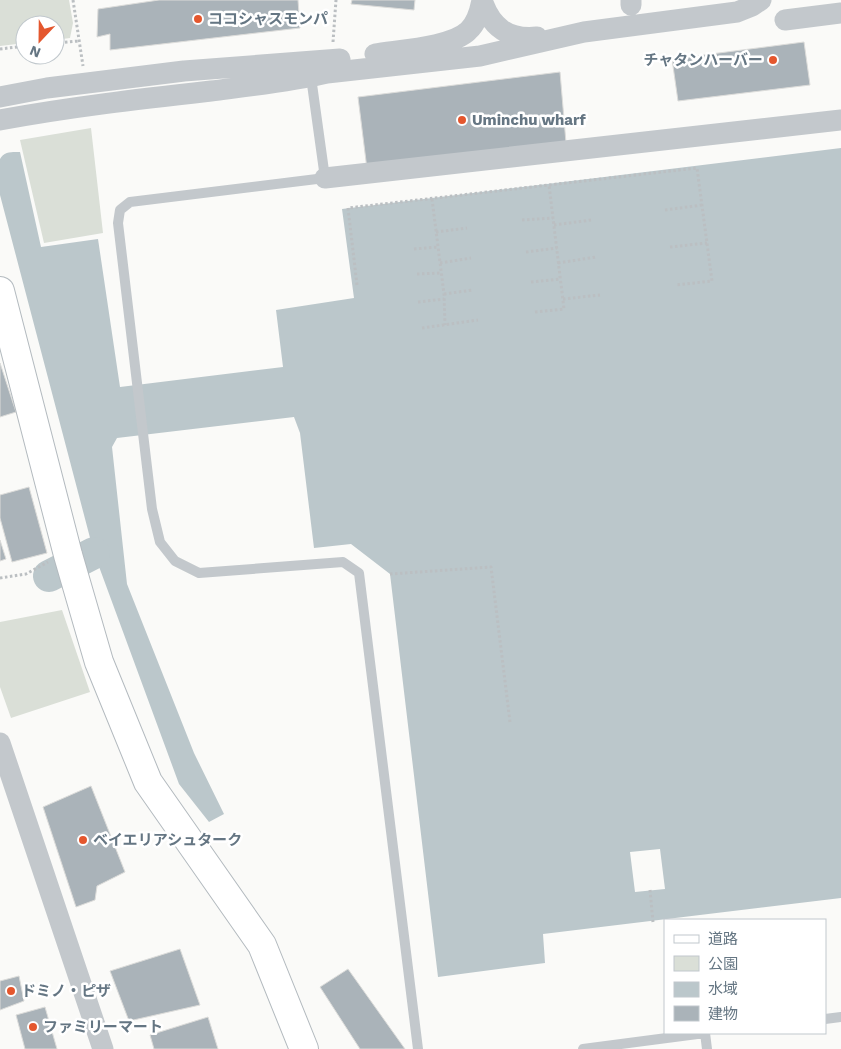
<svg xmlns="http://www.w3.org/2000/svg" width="841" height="1049" font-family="'Work Sans','Noto Sans JP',sans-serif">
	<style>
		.green { fill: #dadfd7 }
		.water { fill: #bbc7cb }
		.pier { fill: #fafaf8 }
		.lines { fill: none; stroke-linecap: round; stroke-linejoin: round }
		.river { stroke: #bbc7cb; stroke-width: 32 }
		.building { fill: #aab3b9; stroke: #dcdcda }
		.secondary-casing { stroke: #b3babf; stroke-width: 30 }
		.path { stroke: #bbbfc2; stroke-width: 3; stroke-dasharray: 2.5 2.5; stroke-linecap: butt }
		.lane { stroke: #c3c8cc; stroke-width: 10 }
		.street { stroke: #c3c8cc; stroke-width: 21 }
		.secondary { stroke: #fff; stroke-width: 28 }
		.poi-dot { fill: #e4572e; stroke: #fff; stroke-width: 2 }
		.labels { text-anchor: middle; stroke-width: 5; stroke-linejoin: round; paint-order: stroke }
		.poi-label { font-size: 15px; font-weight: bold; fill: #657683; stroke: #fff; text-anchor: start }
	</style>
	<rect width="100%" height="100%" fill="#fafaf8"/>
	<path class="green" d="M0 0H69L73 23 70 38 55 40V25H25V43L0 46Z
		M91 128 103 233 44 243 20 140Z
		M62 610 90 692 11 718 0 687V622Z"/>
	<path class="water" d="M841 148V898L543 934 545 963 438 977 390 574 351 544 314 548 300 433 294 417 117 438 112 447 127 584 194 753 224 814 209 822 179 784 94 553 0 195V159C4 151 13 152 20 152L41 247 98 239 120 387 283 367 276 310 354 298 342 209Z"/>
	<path class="pier" d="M660 849 665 889 635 892 630 852Z"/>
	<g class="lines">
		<path class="river" d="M49 576 94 553"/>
	</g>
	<path class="building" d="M159 0H298L300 28 110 50V34L97 37 98 9Z
		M352 0H415L414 10 351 4Z
		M804 42 810 85 678 101 672 59Z
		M560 72 566 143 367 169 358 97Z
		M0 363 16 412 0 417Z
		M29 487 47 553 12 562 0 518V495Z
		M0 540 6 559 0 561Z
		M91 786 125 872 97 886 95 900 76 907 43 807Z
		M180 949 200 1005 129 1021 110 971Z
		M348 969 405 1049H360L320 987Z
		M19 976 24 1001 0 1010V981Z
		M45 1007 57 1049H25L16 1015Z
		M208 1017 218 1049H154L150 1035Z"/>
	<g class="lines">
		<defs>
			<path id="secondary" d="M0 291 68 555 99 662 148 782 262 945 304 1049"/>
		</defs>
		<use href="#secondary" class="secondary-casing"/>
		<path class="path" d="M73 0 83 66
			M333 42 336 0
			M55 43 79 41
			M0 49 25 46
			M432 199 444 294 445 325
			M665 210 702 205
			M522 220 553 218
			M554 225 591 220
			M436 232 467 228
			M670 247 707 243
			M414 249 438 247
			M526 252 557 248
			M440 263 471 258
			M558 263 596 257
			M417 274 441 273
			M531 282 560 279
			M357 285 348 208 697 168 712 281 676 285
			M444 294 473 290
			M563 299 600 295
			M418 302 444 299
			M535 312 564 309 549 185
			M422 328 478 320
			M390 574 491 567 510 722
			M0 578 26 574 48 562
			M650 890 653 922"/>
		<path class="lane" d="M311 77 325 178 130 202 120 210 118 223 152 509 160 542 175 561 199 573 343 562 359 573 418 1049
			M825 1019 841 1017
			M583 1049 705 1033 707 1049"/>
		<path class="street" d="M482 0C491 27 508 40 537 37
			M631 5V0
			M785 20 841 13
			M375 54C398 50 452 47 468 31 477 23 480 11 482 0
			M0 97 47 88 184 71 340 59
			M0 120C70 107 140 99 211 91 250 86 289 82 327 73L480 56 584 32 737 12 752 6 761 0
			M325 178 841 120
			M0 743 103 1049"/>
		<use href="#secondary" class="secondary"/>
	</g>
	<g class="poi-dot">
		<circle cx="198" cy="19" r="5"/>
		<circle cx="773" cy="60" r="5"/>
		<circle cx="462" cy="120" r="5"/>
		<circle cx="83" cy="840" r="5"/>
		<circle cx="11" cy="991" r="5"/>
		<circle cx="33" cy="1027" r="5"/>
	</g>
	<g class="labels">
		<g class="poi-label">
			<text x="208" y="24">ココシャスモンパ</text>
			<text x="763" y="65" text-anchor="end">チャタンハーバー</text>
			<text x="472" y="125">Uminchu wharf</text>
			<text x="93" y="845">ベイエリアシュターク</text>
			<text x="21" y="996">ドミノ・ピザ</text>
			<text x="43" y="1032">ファミリーマート</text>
		</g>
	</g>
	<rect x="664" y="919" width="162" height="115" fill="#ffffff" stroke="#c1c8cd"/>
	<rect x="674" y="935" width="25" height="8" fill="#ffffff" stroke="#c1c8cd"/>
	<text x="708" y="944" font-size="15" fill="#657683">道路</text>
	<rect x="674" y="956" width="25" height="15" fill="#dadfd7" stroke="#c1c8cd"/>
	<text x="708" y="969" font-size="15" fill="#657683">公園</text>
	<rect x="674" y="982" width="25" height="15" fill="#bbc7cb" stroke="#c1c8cd"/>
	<text x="708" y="994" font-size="15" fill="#657683">水域</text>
	<rect x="674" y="1006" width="25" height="15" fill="#aab3b9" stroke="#c1c8cd"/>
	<text x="708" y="1019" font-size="15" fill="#657683">建物</text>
	<g transform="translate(40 40) rotate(202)"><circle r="24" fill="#ffffff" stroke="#c1c8cd"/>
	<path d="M0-4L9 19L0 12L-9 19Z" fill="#e4572e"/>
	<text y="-8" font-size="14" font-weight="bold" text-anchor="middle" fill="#657683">N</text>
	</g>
</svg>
